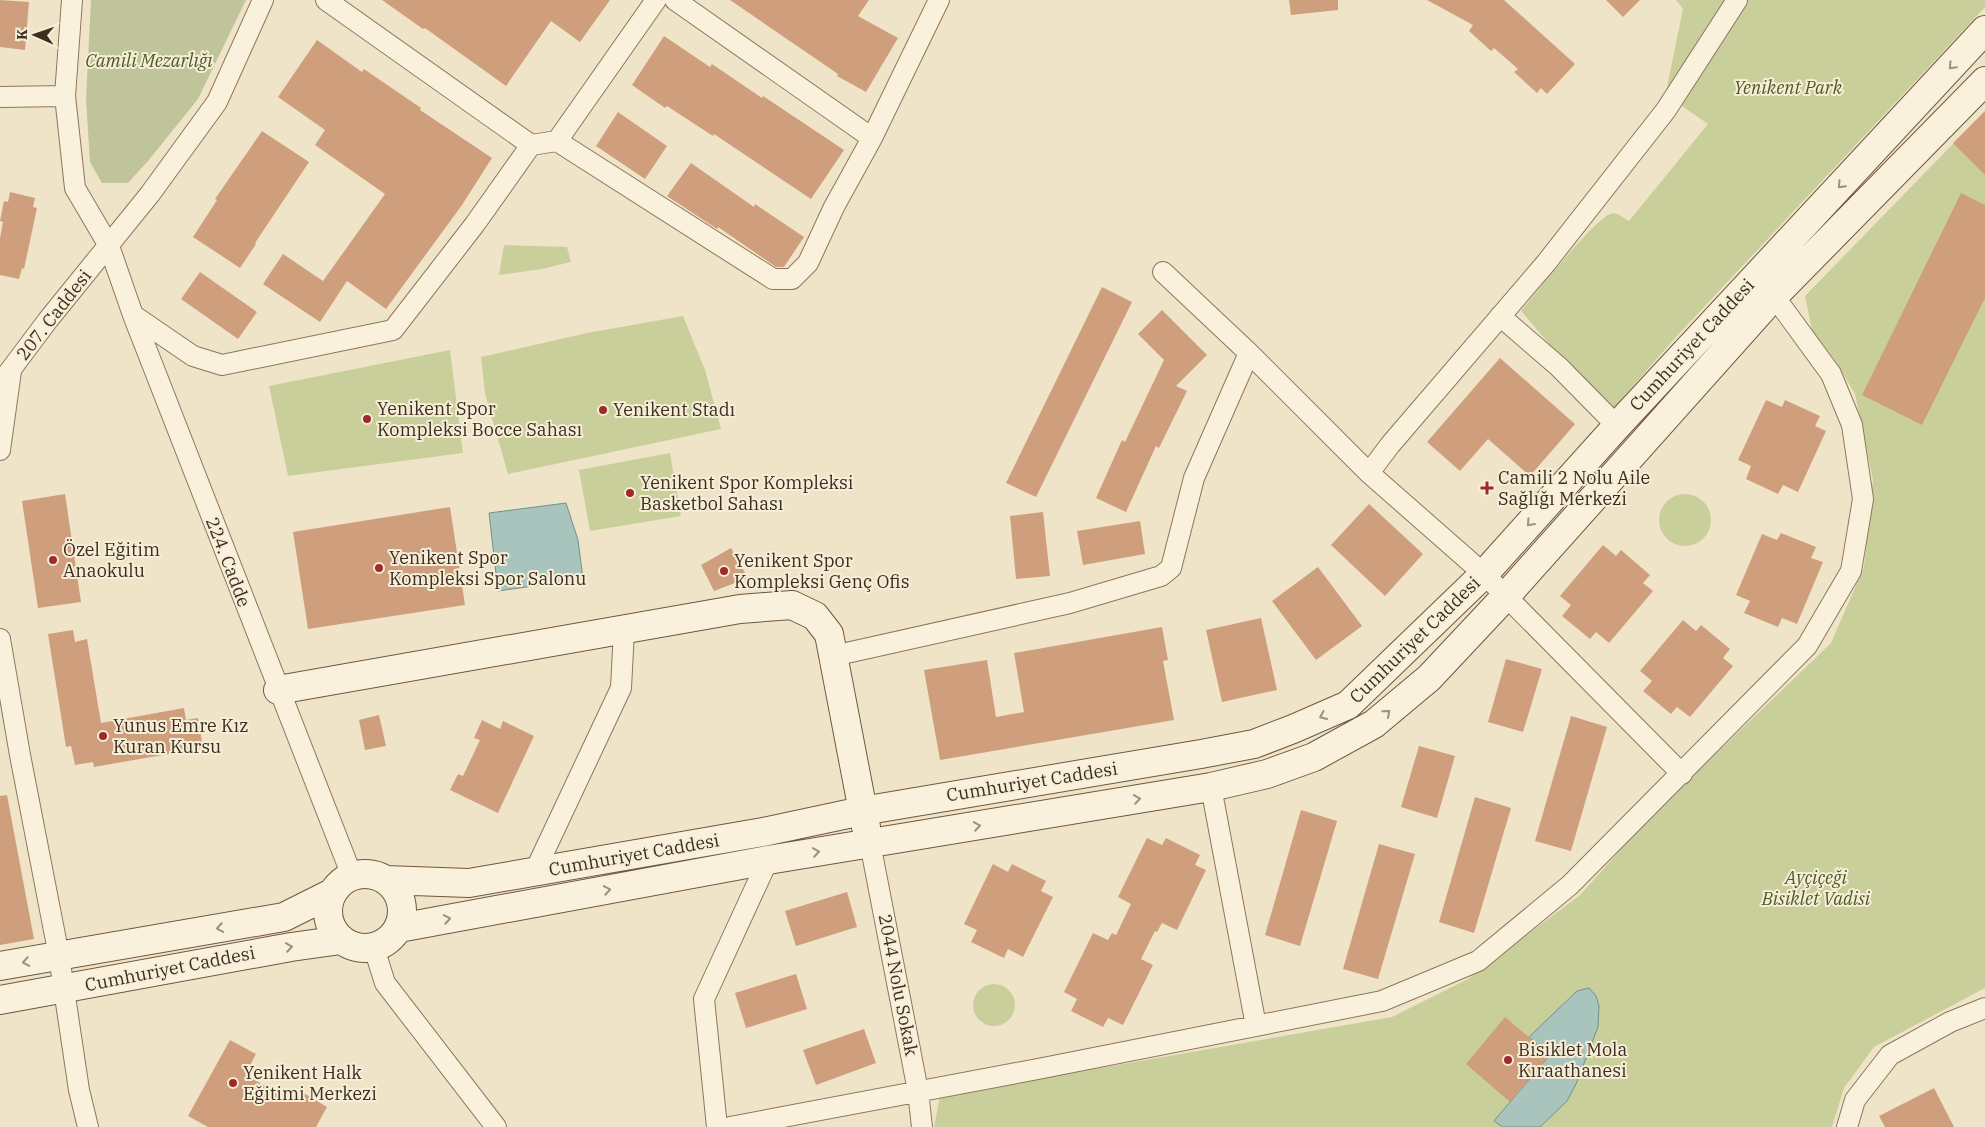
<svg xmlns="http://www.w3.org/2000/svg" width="1985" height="1127" font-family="'IBM Plex Serif',serif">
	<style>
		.green { fill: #c9cf9b }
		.cemetery { fill: #bfc49a }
		.water { fill: #a9c4bc; stroke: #6f938a }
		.building { fill: #cf9f7d }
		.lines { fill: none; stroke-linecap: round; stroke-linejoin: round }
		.street-casing { stroke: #8d765c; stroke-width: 22 }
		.secondary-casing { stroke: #6f573f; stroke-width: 30 }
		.street { stroke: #faf1dc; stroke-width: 20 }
		.secondary { stroke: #faf1dc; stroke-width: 28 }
		.oneway { stroke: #9c907e }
		.poi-dot { fill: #9e2a2b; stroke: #f7eed8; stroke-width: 2 }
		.labels { text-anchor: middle; stroke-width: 4; stroke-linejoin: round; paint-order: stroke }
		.park-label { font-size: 18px; font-style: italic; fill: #4d5a26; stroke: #f7eed8 }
		.street-label { font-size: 18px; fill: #3d2e20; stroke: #f7eed8 }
		.poi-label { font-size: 18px; fill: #3d2e20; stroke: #f7eed8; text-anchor: start }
	</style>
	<rect width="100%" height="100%" fill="#f0e4c8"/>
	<path class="green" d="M1676 0H1985V7L1676 337 1612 410 1573 372 1521 311C1534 295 1596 217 1611 214 1618 212 1623 218 1629 221L1708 124 1682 106 1666 92 1683 9Z
		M1985 111V988L1874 1047 1844 1088 1832 1127H934L940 1096 1392 1017 1468 979 1580 895 1652 815 1831 643 1864 567 1873 480 1855 394 1835 360 1812 331 1805 296Z
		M504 245 567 247 571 262 542 269 499 275Z
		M683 316 705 370 721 429 508 474 485 394 481 357 587 333Z
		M450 350 463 453 288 476 269 386Z
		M670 453 681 516 590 531 579 470Z
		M1659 520a26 26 0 1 1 52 0a26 26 0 1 1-52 0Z
		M973 1005a21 21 0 1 1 42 0a21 21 0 1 1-42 0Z"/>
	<path class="cemetery" d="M91 0H246L198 99 148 161 128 183H102L90 162 86 99Z"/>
	<path class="water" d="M566 503 578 540 583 579 498 591 489 513Z
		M1589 988 1596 996 1599 1006 1598 1027 1576 1084 1567 1101 1540 1127H1503L1494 1121 1550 1055 1529 1037 1577 991Z"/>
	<path class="building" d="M0 0 29 2 25 50 0 47Z
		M382 0H610L580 42 551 21 506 86 425 28 423 29Z
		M730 0H869L858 16 898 38 866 92 837 76 838 74Z
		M1289 0H1338V10L1291 15Z
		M1427 0H1504L1575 64 1547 94 1541 88 1537 93 1514 72 1518 69 1494 48 1491 51 1469 31 1473 25Z
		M1606 0H1640L1623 17Z
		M664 36 710 67 712 64 762 98 763 96 844 150 811 199 714 134 713 136 667 106 665 108 632 85Z
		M317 40 362 72 364 69 421 108 420 110 492 158 462 205 386 309 347 281 320 322 263 284 283 254 323 281 385 194 315 145 325 130 278 97Z
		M1985 111V175L1953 143Z
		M618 112 667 146 645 179 596 146Z
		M262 131 309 162 255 243 256 244 240 268 193 237 217 200 215 199Z
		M691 163 754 207 755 204 804 237 784 267H776L718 227 717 229 667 196Z
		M10 192 35 198 33 207 37 208 24 269 22 268 19 279 0 275V238L3 222 0 221 4 201 8 202Z
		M1961 193 1985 205V298L1922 425 1862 395Z
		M200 272 257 312 238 339 181 299Z
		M1102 287 1132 302 1036 497 1006 483Z
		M1162 310 1207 355 1176 386 1187 391 1159 448 1156 446 1126 512 1096 498 1122 440 1125 442 1164 360 1138 334Z
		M1500 358 1575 424 1530 476 1488 439 1460 471 1427 442Z
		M1766 400 1782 407 1785 400 1820 416 1815 426 1826 431 1798 492 1783 485 1778 494 1746 479 1751 466 1738 460Z
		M65 494 81 602 38 608 22 501Z
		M1369 504 1423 554 1385 596 1331 545Z
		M450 507 465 605 308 629 293 532Z
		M1043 512 1050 576 1016 579 1010 516Z
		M1140 521 1145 554 1083 565 1077 531Z
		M1781 533 1816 547 1811 558 1823 562 1797 624 1782 618 1778 627 1744 613 1750 601 1736 595 1762 534 1777 540Z
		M1603 545 1616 556 1621 550 1650 575 1643 583 1653 591 1609 643 1596 632 1590 639 1562 616 1571 605 1560 596Z
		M731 548 748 578 714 591 701 565Z
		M1318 567 1362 626 1316 660 1272 601Z
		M1261 618 1277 690 1222 702 1206 630Z
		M1683 620 1696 631 1701 625 1730 649 1723 658 1733 666 1690 717 1677 707 1671 714 1643 691 1652 681 1640 671Z
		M1162 627 1168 660 1163 661 1174 720 940 760 924 670 987 660 996 717 1024 712 1014 653Z
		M73 630 75 642 87 639 101 723 184 708 186 720 198 718 203 748 94 767 93 762 75 765 71 746 66 747 48 634Z
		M1506 659 1542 669 1523 732 1488 722Z
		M379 715 386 746 365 750 359 720Z
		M1571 716 1607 727 1571 851 1535 841Z
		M482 720 500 729 503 721 534 736 498 813 450 790 458 774 463 776 480 740 474 738Z
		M1419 746 1455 756 1437 818 1401 807Z
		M7 795 34 939 0 945V796Z
		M1475 797 1511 808 1474 933 1439 922Z
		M1301 810 1337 821 1300 946 1265 935Z
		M1147 838 1162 845 1166 838 1200 855 1195 865 1206 870 1177 930 1162 923 1157 932 1155 931 1141 959 1153 965 1123 1025 1108 1018 1103 1027 1071 1011 1077 999 1064 992 1093 933 1108 940 1112 933 1116 935 1131 904 1118 897Z
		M1379 844 1415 854 1378 979 1343 969Z
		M993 864 1008 872 1012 864 1046 881 1041 891 1053 897 1023 957 1008 949 1004 958 971 942 977 930 964 924Z
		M847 892 857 927 796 946 785 911Z
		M796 974 807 1009 746 1028 735 993Z
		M1505 1017 1550 1055 1510 1102 1466 1064Z
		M864 1029 876 1063 816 1085 803 1050Z
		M230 1040 256 1054 245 1075 296 1102 302 1092 327 1107 316 1127H208L188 1116Z
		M1934 1088 1954 1127H1885L1879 1116Z"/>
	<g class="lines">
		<defs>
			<path id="street" d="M72 0 65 96 75 188 109 246 133 315 352 876
				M326 0 531 145
				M675 0 872 138 939 0
				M0 97 65 96
				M557 141 773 279H792L808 263 834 207 872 138
				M1163 272 1249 353 1369 473
				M133 315 193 356 222 365 393 330 475 224 531 145 557 141 656 0
				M1500 316 1559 367 1617 426
				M0 384 48 320 150 194 217 102 263 0
				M0 450 11 371
				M0 639 20 755 59 956 79 1090 88 1127
				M833 656 1070 603 1161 576 1171 568 1194 478 1249 353
				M1682 774 1484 574 1369 473 1390 445 1546 263 1666 110 1737 0
				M1211 787 1256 1026
				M870 843 918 1091 922 1127
				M534 873 621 688 624 630
				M374 948 385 983 496 1127
				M717 1127 704 999 768 860
				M730 1127 1043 1068 1382 1001 1478 961 1570 885 1807 646 1851 571 1863 499 1852 425 1831 374 1774 296
				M1847 1127 1855 1100 1890 1055 1950 1022 1985 1008"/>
			<path id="secondary" d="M278 690 740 609 792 605 815 616 829 634 866 827
				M328 911a37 37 0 1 1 74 0a37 37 0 1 1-74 0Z
				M385 880 469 883 763 832 862 811 1201 754 1254 744 1293 729 1348 705 1484 574 1617 426 1985 30
				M399 928 768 860 1211 787 1267 774 1314 757 1374 724 1429 678 1506 596 1774 296 1985 81
				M0 966 284 917 332 893
				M0 1000 291 947 341 940"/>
		</defs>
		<use href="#street" class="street-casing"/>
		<use href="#secondary" class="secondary-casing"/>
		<use href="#street" class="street"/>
		<use href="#secondary" class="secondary"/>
	</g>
	<defs><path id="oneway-chevron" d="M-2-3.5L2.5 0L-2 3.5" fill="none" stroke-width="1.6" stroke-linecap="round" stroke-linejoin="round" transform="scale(1.25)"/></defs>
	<g class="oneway">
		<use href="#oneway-chevron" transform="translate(1952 66) rotate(133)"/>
		<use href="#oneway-chevron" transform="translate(1841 185) rotate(133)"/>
		<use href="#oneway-chevron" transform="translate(1530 523) rotate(132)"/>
		<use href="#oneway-chevron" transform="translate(1387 713) rotate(-40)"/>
		<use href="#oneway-chevron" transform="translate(1323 716) rotate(156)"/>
		<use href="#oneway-chevron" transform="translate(1137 799) rotate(-9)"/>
		<use href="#oneway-chevron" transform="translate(977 826) rotate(-9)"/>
		<use href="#oneway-chevron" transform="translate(816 852) rotate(-9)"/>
		<use href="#oneway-chevron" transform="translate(607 890) rotate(-10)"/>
		<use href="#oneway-chevron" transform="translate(447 919) rotate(-10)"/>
		<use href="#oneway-chevron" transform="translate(220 928) rotate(170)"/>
		<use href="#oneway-chevron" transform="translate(289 947) rotate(-9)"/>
		<use href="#oneway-chevron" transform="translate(26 962) rotate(170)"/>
	</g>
	<g class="poi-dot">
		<circle cx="603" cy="410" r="5"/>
		<circle cx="367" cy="419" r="5"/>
		<path d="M1484.5 480.5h5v5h5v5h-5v5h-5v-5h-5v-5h5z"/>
		<circle cx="630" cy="493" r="5"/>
		<circle cx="53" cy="560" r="5"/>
		<circle cx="379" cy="568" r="5"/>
		<circle cx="724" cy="571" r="5"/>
		<circle cx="103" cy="736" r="5"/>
		<circle cx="1508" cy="1060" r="5"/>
		<circle cx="233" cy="1083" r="5"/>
	</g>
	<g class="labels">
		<g class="park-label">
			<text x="149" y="67">Camili Mezarlığı</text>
			<text x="1788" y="94">Yenikent Park</text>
			<text x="1816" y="884">Ayçiçeği<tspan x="1816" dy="21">Bisiklet Vadisi</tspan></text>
		</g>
		<g class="street-label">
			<text transform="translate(54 315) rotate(-52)" y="6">207. Caddesi</text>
			<text transform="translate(1692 345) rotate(-47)" y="6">Cumhuriyet Caddesi</text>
			<text transform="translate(228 562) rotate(69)" y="6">224. Cadde</text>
			<text transform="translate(1415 640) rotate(-44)" y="6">Cumhuriyet Caddesi</text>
			<text transform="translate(1032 782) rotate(-9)" y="6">Cumhuriyet Caddesi</text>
			<text transform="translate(634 855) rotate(-10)" y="6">Cumhuriyet Caddesi</text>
			<text transform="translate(170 969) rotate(-11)" y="6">Cumhuriyet Caddesi</text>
			<text transform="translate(898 985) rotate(79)" y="6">2044 Nolu Sokak</text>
		</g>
		<g class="poi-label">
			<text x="377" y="415">Yenikent Spor<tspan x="377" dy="21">Kompleksi Bocce Sahası</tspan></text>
			<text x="613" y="416">Yenikent Stadı</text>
			<text x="1498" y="484">Camili 2 Nolu Aile<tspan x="1498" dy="21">Sağlığı Merkezi</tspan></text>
			<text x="640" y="489">Yenikent Spor Kompleksi<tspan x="640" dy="21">Basketbol Sahası</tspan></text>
			<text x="63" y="556">Özel Eğitim<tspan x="63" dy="21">Anaokulu</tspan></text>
			<text x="389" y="564">Yenikent Spor<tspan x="389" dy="21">Kompleksi Spor Salonu</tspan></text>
			<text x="734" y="567">Yenikent Spor<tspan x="734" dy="21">Kompleksi Genç Ofis</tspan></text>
			<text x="113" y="732">Yunus Emre Kız<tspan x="113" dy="21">Kuran Kursu</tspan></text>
			<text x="1518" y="1056">Bisiklet Mola<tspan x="1518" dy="21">Kıraathanesi</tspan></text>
			<text x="243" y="1079">Yenikent Halk<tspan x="243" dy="21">Eğitimi Merkezi</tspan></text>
		</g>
	</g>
	<g transform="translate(35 35) rotate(272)" stroke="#f7eed8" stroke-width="4" paint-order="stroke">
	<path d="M0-4L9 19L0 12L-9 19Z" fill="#3d2e20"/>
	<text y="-8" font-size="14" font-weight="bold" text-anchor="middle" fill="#3d2e20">K</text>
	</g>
</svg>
